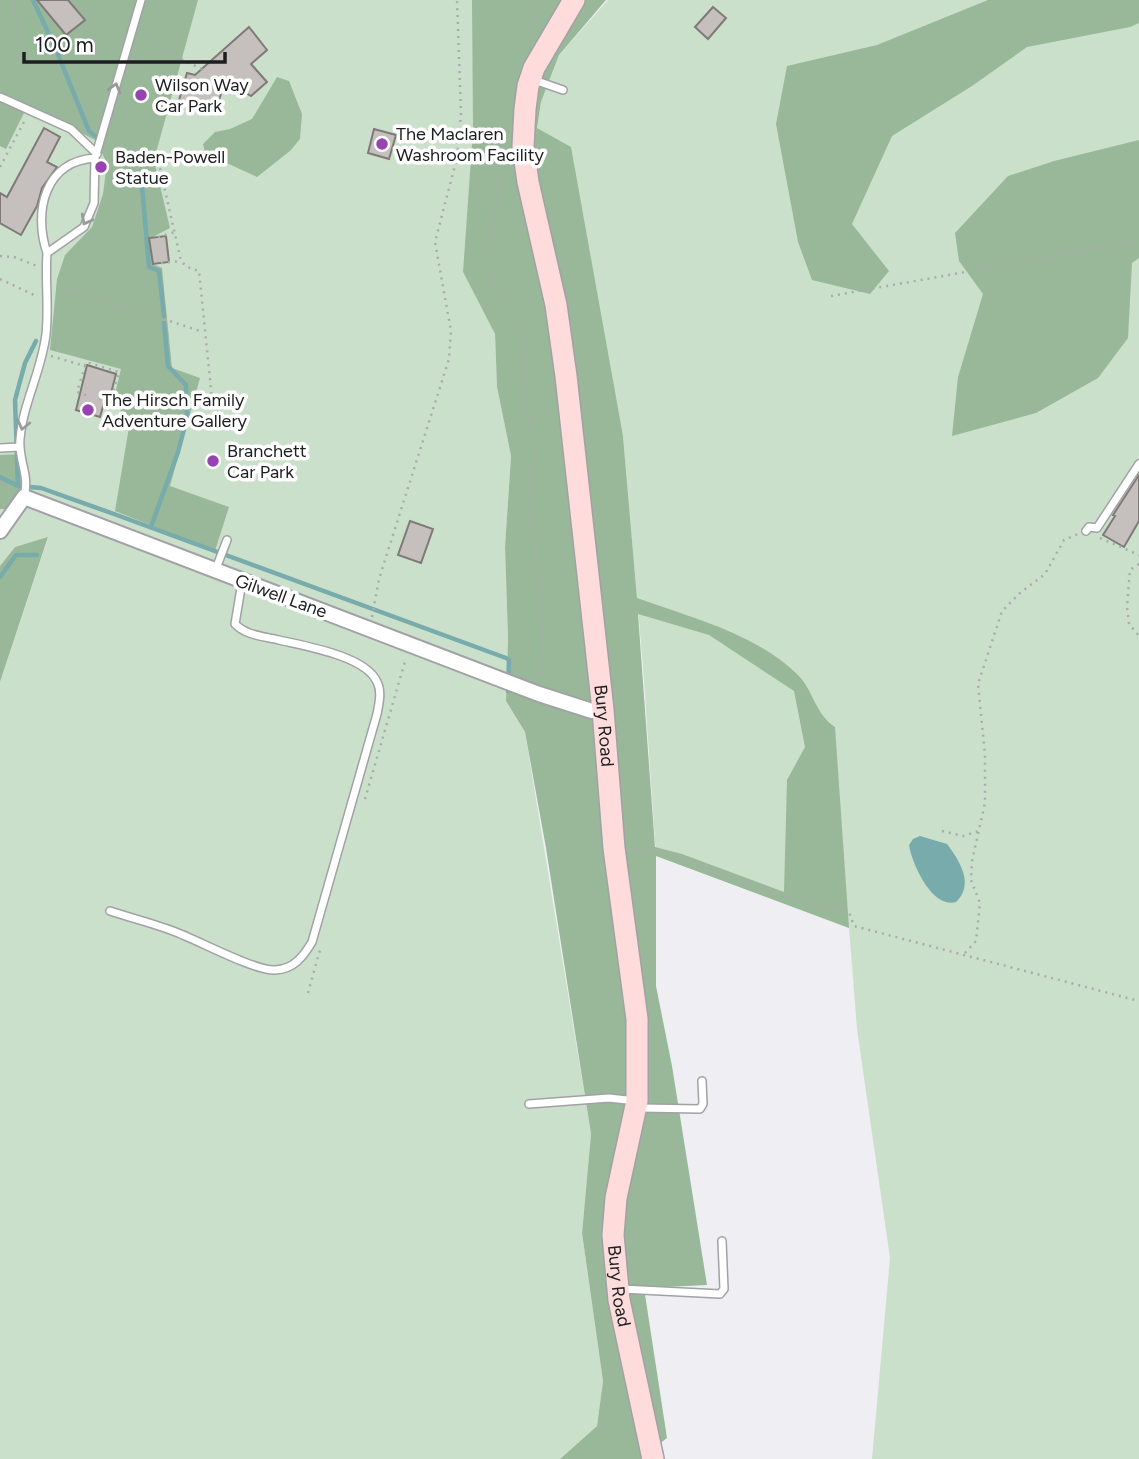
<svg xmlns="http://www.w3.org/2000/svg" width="1139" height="1459" font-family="Figtree,sans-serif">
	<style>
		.green { fill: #cbe0ca }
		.forest { fill: #99b899; fill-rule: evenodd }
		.water { fill: #77abac }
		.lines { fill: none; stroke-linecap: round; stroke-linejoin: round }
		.stream { stroke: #77abac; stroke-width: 4.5 }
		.building { fill: #c5c0bd; stroke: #7f7a78; stroke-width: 2 }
		.lane-casing { stroke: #a1a1a6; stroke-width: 10 }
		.street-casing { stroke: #a1a1a6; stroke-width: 18 }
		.secondary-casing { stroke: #a1a1a6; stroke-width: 24 }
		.path { stroke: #ababaf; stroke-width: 2.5; stroke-dasharray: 2 5; stroke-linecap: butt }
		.lane { stroke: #fff; stroke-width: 7 }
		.street { stroke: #fff; stroke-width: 14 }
		.secondary { stroke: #fedcdb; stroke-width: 21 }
		.oneway { stroke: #999a9b }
		.poi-dot { fill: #9743b1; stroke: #fff; stroke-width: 2.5 }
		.labels { text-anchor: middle; stroke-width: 7; stroke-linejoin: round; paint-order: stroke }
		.poi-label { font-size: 18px; fill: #1d1e20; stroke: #fff; text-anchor: start }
		.street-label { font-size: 18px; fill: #1d1e20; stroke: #fff }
	</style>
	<rect width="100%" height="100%" fill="#eeeef3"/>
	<path class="green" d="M0 0H519L463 272 495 334 497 387 511 456 505 547 508 639 506 701 525 732 591 1134 582 1233 603 1381 597 1426 560 1459H0V682L48 538 15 547 0 566Z
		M608 0H1139V1459H872L890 1258 857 1029 849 928 656 855 643 667 623 436 537 128 541 102 559 55Z"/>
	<path class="forest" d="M0 0H198L154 160 170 228 149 239 153 264 162 268 172 368 200 378 170 486 229 507 215 551 115 511 129 427 114 398 121 369 50 350 57 279 65 255 92 227 103 194 107 163 95 140 28 105 6 149 0 146Z
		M472 0H606L559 55 541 102 537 128 571 147 623 436 637 598C692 618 755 633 798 675 813 690 816 715 835 727L849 928 656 856V986L672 1066 707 1285 644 1288 667 1438 640 1459H560L597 1426 603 1381 582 1233 591 1134 546 848 525 732 506 701 508 639 505 547 511 456 497 387 495 334 463 272 473 130ZM638 614 709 635 794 691 805 747 787 780 784 892 682 854 655 847Z
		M988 0H1139V23L1130 27 1027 47 972 86 892 136 852 224 889 271 870 294 812 280 798 242 776 124 787 66 877 45Z
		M277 77 289 81 302 114 300 139 290 151 257 177 205 153 203 144 215 132 230 129 252 119Z
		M1139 140V258L1132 263 1128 338 1098 378 1036 413 952 436 958 377 983 294 959 261 955 233 1008 176 1054 161Z
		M20 454C23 481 24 485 11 509H0V455Z
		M48 537 0 682V566L15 547Z"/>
	<path class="water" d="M920 836 947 844C959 860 975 884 956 902 932 909 912 864 909 845L913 839Z"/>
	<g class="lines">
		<path class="stream" d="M33 0 55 47 89 131 97 137
			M141 174 149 267 159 271 164 316
			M0 477 18 486 41 488 114 514 506 658 509 660 508 691
			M18 486 15 400 25 363 36 341
			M151 527 178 452 187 418 186 385 168 366 164 323
			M0 577 16 555H37"/>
	</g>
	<path class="building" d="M37 0H68L85 20 66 35Z
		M713 7 726 18 708 39 695 27Z
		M249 27 267 50 251 64 267 82 251 96 225 80 216 111 179 100 187 73 195 75Z
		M44 128 60 137 47 162 57 167 42 188 37 206 21 235 0 223V193L7 197Z
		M374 129 396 135 389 159 368 153Z
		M166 236 169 262 153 264 149 238Z
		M87 365 116 374 110 397 106 396 100 417 76 410Z
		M1139 475V521L1124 547 1103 535 1115 516 1113 515Z
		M410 521 433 529 421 563 398 555Z"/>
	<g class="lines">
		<defs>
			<path id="lane" d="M534 80 563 90
				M0 97 71 129 97 154
				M47 253C33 211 45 161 95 158
				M0 448 20 447
				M24 497C30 475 18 460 20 439 23 403 42 370 46 334 49 307 45 280 47 253L84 227 94 203 95 158 141 0
				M1086 531 1089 527 1097 528 1139 464
				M215 571 227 540
				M110 911C131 918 152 923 173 931 196 939 254 971 275 970 294 969 303 957 312 942L377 714C379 704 382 691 377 682 366 656 305 646 279 640 263 636 247 636 235 624L242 582
				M529 1104 609 1098 636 1101
				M640 1108 700 1109 703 1104 702 1081
				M622 1289 720 1294 724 1289 722 1241"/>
			<path id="street" d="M0 531 24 497 539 694 592 711 603 710"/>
			<g id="secondary">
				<path id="s1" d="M574 0 534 68 528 86 525 109 523 147 528 182 556 305 566 376 603 710 614 848 637 1019V1101L616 1198 613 1235 619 1300 653 1459"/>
			</g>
		</defs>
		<use href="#lane" class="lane-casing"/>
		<use href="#street" class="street-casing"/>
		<use href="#secondary" class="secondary-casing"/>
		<path class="path" d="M13 0 29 98
			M73 0 89 20 101 77 107 80
			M527 44 540 0
			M156 47 206 71
			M132 67 148 72
			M505 142 500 166 489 263 496 291 519 316 528 344 523 382 534 452 530 505 543 620 541 681
			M124 150 159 164 181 261 187 267 199 271 212 399
			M0 167 25 120
			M158 237 175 232
			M0 256 14 257 37 266
			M161 263 181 261
			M0 279 36 296
			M57 284 203 332
			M831 296 1139 241
			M51 356 85 366 77 392 88 396
			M85 366 86 362 119 372 111 400
			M99 399 111 400 220 431
			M0 482 13 489
			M1100 538 1139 555
			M1139 564 1130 570 1127 607 1129 624 1139 636
			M372 617 379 579 449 359 451 331 435 242 457 158 461 114 457 0
			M365 799 406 658
			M942 831 963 836 979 831
			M630 849 660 851 778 894 832 911 849 912 854 926 1139 1001
			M965 953 976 941 980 903 971 880 972 861 985 803V754L978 684 1002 611 1020 593 1045 574 1064 540 1078 534
			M308 993 320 950"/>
		<use href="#lane" class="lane"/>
		<use href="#street" class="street"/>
		<use href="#secondary" class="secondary"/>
	</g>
	<defs><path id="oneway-chevron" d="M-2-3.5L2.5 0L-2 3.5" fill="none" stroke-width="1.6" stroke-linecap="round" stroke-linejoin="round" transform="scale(1.75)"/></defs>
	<g class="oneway">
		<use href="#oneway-chevron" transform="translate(115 88) rotate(-74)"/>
		<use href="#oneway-chevron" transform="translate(86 220) rotate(118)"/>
		<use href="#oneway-chevron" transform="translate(23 425) rotate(103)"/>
	</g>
	<g class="poi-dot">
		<circle cx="141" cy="95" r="7"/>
		<circle cx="382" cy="144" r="7"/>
		<circle cx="101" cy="167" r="7"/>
		<circle cx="88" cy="410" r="7"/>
		<circle cx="213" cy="461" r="7"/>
	</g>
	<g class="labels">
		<g class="poi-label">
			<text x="155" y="91">Wilson Way<tspan x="155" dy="21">Car Park</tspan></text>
			<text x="396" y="140">The Maclaren<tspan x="396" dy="21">Washroom Facility</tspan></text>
			<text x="115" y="163">Baden-Powell<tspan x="115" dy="21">Statue</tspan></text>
			<text x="102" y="406">The Hirsch Family<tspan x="102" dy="21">Adventure Gallery</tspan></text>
			<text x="227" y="457">Branchett<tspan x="227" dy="21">Car Park</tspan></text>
		</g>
		<g class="street-label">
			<text transform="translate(281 596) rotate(20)" y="6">Gilwell Lane</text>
			<text dy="6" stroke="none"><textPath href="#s1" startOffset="744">Bury Road</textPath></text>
			<text dy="6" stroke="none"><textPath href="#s1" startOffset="1309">Bury Road</textPath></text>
		</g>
	</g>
	<path d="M24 52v10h201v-10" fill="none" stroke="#1d1e20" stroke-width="3.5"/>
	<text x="35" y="52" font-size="21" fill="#1d1e20" stroke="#ffffff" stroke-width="5" paint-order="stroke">100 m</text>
</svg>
